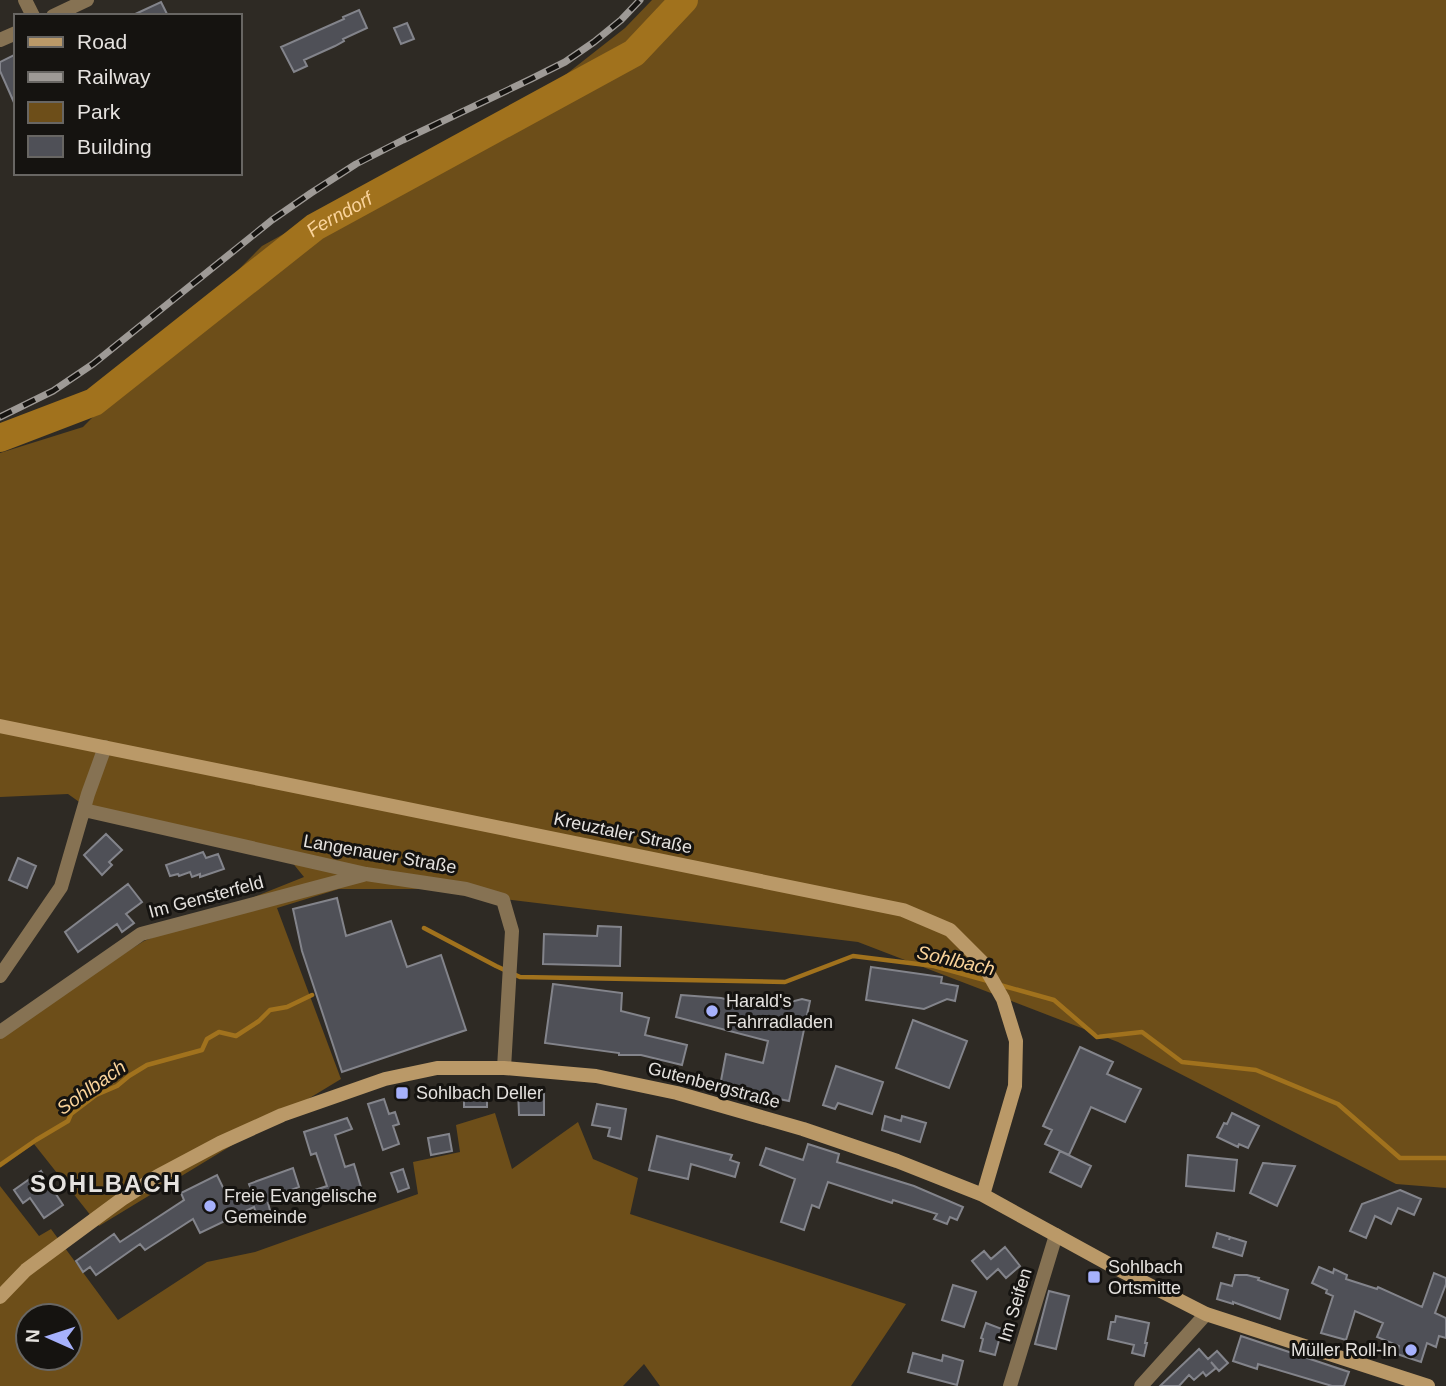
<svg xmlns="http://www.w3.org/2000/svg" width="1446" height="1386" font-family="Helvetica,sans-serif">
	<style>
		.green { fill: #6d4e19; fill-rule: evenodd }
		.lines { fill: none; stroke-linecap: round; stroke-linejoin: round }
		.stream { stroke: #a1721d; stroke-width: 4.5 }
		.river { stroke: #a1721d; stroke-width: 28 }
		.building { fill: #4f5057; stroke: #83848b; stroke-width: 2 }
		.street { stroke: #867253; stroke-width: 14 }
		.secondary { stroke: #ba9968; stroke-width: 14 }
		.rail-casing { stroke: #9e9a96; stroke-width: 7 }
		.rail { stroke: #151310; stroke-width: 4.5; stroke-dasharray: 13; stroke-linecap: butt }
		.poi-dot { fill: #a6b1fc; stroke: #151310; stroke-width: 2.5 }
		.labels { text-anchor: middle; stroke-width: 6; stroke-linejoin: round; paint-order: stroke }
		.street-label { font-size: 18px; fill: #e5e2df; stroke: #151310 }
		.poi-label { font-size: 18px; fill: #e5e2df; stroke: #151310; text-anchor: start }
		.water-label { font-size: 19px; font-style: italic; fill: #fad39a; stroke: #151310 }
		.district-label { font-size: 24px; font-weight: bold; letter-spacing: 2px; fill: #e5e2df; stroke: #151310 }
	</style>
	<rect width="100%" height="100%" fill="#2e2a24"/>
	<path class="green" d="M652 0H1446V1188L1396 1184 1118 1042 858 942 422 889H339L277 908 341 1079 99 1226 34 1144 0 1168V1031L144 941 304 877 291 861 99 816 68 794 0 797V453L83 427 262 246 555 83 625 28Z
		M495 1113 512 1169 578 1122 593 1159 638 1178 630 1214 906 1304 851 1386H660L644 1364 623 1386H0V1186L39 1236 51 1229 118 1320 207 1262 255 1252 418 1194 413 1162 460 1152 456 1125ZM28 1316H70V1358H28Z"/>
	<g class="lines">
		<path class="stream" d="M424 928 496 966 520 977 785 982 853 956 934 966 988 981
			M1000 985 1054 1000 1097 1037 1142 1032 1182 1062 1256 1070 1338 1104 1400 1158H1446
			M0 1165 36 1140 68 1121 71 1114 96 1095 117 1086 129 1076 147 1065 202 1050 207 1039 219 1032 236 1036 259 1021 270 1010 287 1007 312 995"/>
		<path class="river" id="s1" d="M0 438 94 402 315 227 634 53 684 0"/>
	</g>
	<path class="building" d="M161 2 168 16H131Z
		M359 10 367 28 343 39 344 41 335 46 304 60 307 66 294 72 281 47 344 19 343 17Z
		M407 23 414 39 401 44 394 28Z
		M16 54V107L0 71V62Z
		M106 834 122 850 109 862 112 865 102 875 84 855Z
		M203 852 206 858 218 854 224 869 200 877V874L192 877 190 872 179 876 178 874 170 876 166 865Z
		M18 858 36 866 27 888 9 880Z
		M128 884 142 902 126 914 134 923 122 932 117 924 78 952 65 932Z
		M337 898 346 936 391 921 407 967 441 955 466 1030 342 1072 302 951 293 909Z
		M598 926 621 927 620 966 543 964 544 934 597 936Z
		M871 967 942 977 941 983 958 986 955 1001 947 999 924 1009 866 1000Z
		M553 984 622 993 621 1011 649 1018 645 1035 687 1045 682 1065 641 1055H619V1053L545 1043Z
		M681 995 721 998 758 1007 759 1005 771 1007 802 999 810 1001 789 1101 749 1093 750 1091 720 1086 726 1054 763 1063 768 1041 676 1017Z
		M913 1020 967 1041 949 1088 896 1068Z
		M1080 1047 1113 1062 1107 1074 1141 1089 1125 1122 1091 1107 1069 1155 1045 1144 1052 1130 1043 1126Z
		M836 1066 883 1082 872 1114 838 1103 835 1109 823 1105Z
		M464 1089 487 1090V1107H464Z
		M518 1090H544V1115H519Z
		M384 1099 389 1114 395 1112 399 1124 393 1126 399 1144 383 1150 368 1104Z
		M597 1104 626 1109 621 1139 608 1136 610 1128 592 1125Z
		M1232 1113 1259 1126 1248 1148 1239 1144 1238 1147 1217 1137 1224 1123 1227 1124Z
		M885 1116 901 1121 902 1116 926 1123 920 1142 882 1130Z
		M347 1118 352 1129 335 1135 345 1167 354 1164 363 1194 350 1199 349 1194 313 1206 309 1192 327 1186 316 1153 311 1155 304 1132Z
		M449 1134 452 1151 431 1155 428 1138Z
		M657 1136 732 1155 730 1160 739 1163 735 1177 691 1164 688 1179 649 1170Z
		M808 1144 839 1154 837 1162 914 1186 963 1207 957 1220 950 1217 947 1224 934 1219 937 1214 893 1200 892 1203 828 1182 819 1208 812 1205 804 1230 781 1222 795 1179 760 1165 766 1148 803 1160Z
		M1060 1151 1091 1166 1081 1187 1050 1172Z
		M1188 1155 1237 1160 1234 1191 1186 1186Z
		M1263 1163 1295 1166 1277 1206 1250 1193Z
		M293 1168 299 1187 276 1196 277 1200 268 1203 271 1214 258 1219 254 1207 200 1233 193 1219 145 1250 140 1244 96 1275 90 1267 83 1272 76 1261 114 1234 120 1242 184 1200 181 1193 217 1175 229 1200 252 1192 249 1184Z
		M403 1169 409 1188 398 1192 391 1173Z
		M41 1171 63 1205 44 1218 30 1198 23 1203 14 1190Z
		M1400 1190 1421 1199 1414 1215 1398 1208 1391 1224 1375 1216 1366 1238 1350 1231 1362 1204Z
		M1217 1233 1230 1237 1229 1240 1230 1237 1246 1242 1242 1256 1213 1247Z
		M1005 1247 1020 1266 1006 1278 998 1269 987 1279 972 1261 984 1251 991 1259Z
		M1319 1267 1333 1273 1334 1269 1347 1275 1346 1279 1377 1289 1378 1287 1422 1307 1434 1273 1446 1278V1284L1435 1313 1446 1318V1338L1439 1336 1436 1347 1427 1343 1421 1362 1397 1354 1399 1346 1377 1337 1383 1323 1355 1311 1346 1340 1321 1333 1333 1296 1326 1293 1327 1290 1312 1283Z
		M1235 1275H1247L1259 1278 1258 1280 1288 1290 1280 1319 1233 1302V1304L1217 1299 1221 1283 1232 1286Z
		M953 1285 976 1292 964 1327 942 1320Z
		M1049 1291 1069 1296 1056 1349 1035 1344Z
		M1116 1316 1149 1323 1145 1343H1147L1144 1356 1132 1353 1134 1345 1108 1339 1111 1322H1115Z
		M986 1323 1002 1329 995 1355 980 1351 983 1339 981 1338Z
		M1241 1336 1349 1372 1344 1386H1332L1258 1364 1257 1369 1233 1361Z
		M1199 1349 1208 1359 1217 1351 1228 1363 1219 1371 1211 1362 1216 1368 1206 1376 1203 1372 1194 1380 1189 1375 1179 1386H1160Z
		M913 1353 942 1361 943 1355 963 1361 957 1385 908 1372Z"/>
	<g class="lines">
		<path class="street" d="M25 0 33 16
			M53 16 87 0
			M0 40 16 33
			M84 810 366 874 466 889 503 900 512 931 504 1068
			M0 976 61 887 88 794 105 747
			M0 1032 141 934 363 875
			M1010 1386 1056 1235
			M1141 1386 1206 1314"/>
		<path class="secondary" d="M0 726 903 910 950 930 982 962 1003 999 1016 1041 1015 1086 983 1195
			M0 1297 26 1270 122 1199 158 1176 220 1143 282 1115 385 1079 437 1068H504L596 1076 677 1093 803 1129 897 1161 983 1195 1114 1267 1206 1314 1428 1386"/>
		<defs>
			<path id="rail" d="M0 417 53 391 93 364 272 220 311 193 356 164 403 140 531 79 565 62 594 42 621 20 640 0"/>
		</defs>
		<use href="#rail" class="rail-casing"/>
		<use href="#rail" class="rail"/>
	</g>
	<g class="poi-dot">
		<circle cx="712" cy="1011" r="7"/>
		<rect x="395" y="1086" width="14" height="14" rx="3.5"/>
		<circle cx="210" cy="1206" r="7"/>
		<rect x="1087" y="1270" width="14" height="14" rx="3.5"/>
		<circle cx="1411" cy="1350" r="7"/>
	</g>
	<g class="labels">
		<g class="street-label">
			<text transform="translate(623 833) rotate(12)" y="6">Kreuztaler Straße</text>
			<text transform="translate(380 854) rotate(10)" y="6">Langenauer Straße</text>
			<text transform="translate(206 897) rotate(-15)" y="6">Im Gensterfeld</text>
			<text transform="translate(714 1085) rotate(15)" y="6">Gutenbergstraße</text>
			<text transform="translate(1015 1305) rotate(-73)" y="6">Im Seifen</text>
		</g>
		<g class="poi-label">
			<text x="726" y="1007">Harald's<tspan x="726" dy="21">Fahrradladen</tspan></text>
			<text x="416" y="1099">Sohlbach Deller</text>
			<text x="224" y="1202">Freie Evangelische<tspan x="224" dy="21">Gemeinde</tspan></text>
			<text x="1108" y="1273">Sohlbach<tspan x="1108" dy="21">Ortsmitte</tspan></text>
			<text x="1397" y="1356" text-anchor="end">Müller Roll-In</text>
		</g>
		<g class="water-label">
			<text dy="7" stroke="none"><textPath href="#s1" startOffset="410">Ferndorf</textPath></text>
			<text transform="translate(956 960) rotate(13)" y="7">Sohlbach</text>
			<text transform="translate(91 1087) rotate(-35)" y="7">Sohlbach</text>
		</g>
		<g class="district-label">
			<text x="106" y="1192">SOHLBACH</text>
		</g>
	</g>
	<rect x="14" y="14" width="228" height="161" fill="#151310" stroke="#686663" stroke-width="2"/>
	<rect x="28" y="37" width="35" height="10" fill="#ba9968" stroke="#686663" stroke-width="2"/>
	<text x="77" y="49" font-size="21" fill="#e5e2df">Road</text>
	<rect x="28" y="72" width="35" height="10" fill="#9e9a96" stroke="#686663" stroke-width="2"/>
	<text x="77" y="84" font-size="21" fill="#e5e2df">Railway</text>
	<rect x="28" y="102" width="35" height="21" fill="#6d4e19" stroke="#686663" stroke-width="2"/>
	<text x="77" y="119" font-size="21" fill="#e5e2df">Park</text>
	<rect x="28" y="136" width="35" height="21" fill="#4f5057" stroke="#686663" stroke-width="2"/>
	<text x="77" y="154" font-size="21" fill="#e5e2df">Building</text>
	<g transform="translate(49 1337) rotate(273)"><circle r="33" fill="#151310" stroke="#686663" stroke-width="2"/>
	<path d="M0-5L12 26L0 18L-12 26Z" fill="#a6b1fc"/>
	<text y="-10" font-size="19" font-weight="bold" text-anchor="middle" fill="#e5e2df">N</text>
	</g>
</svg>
